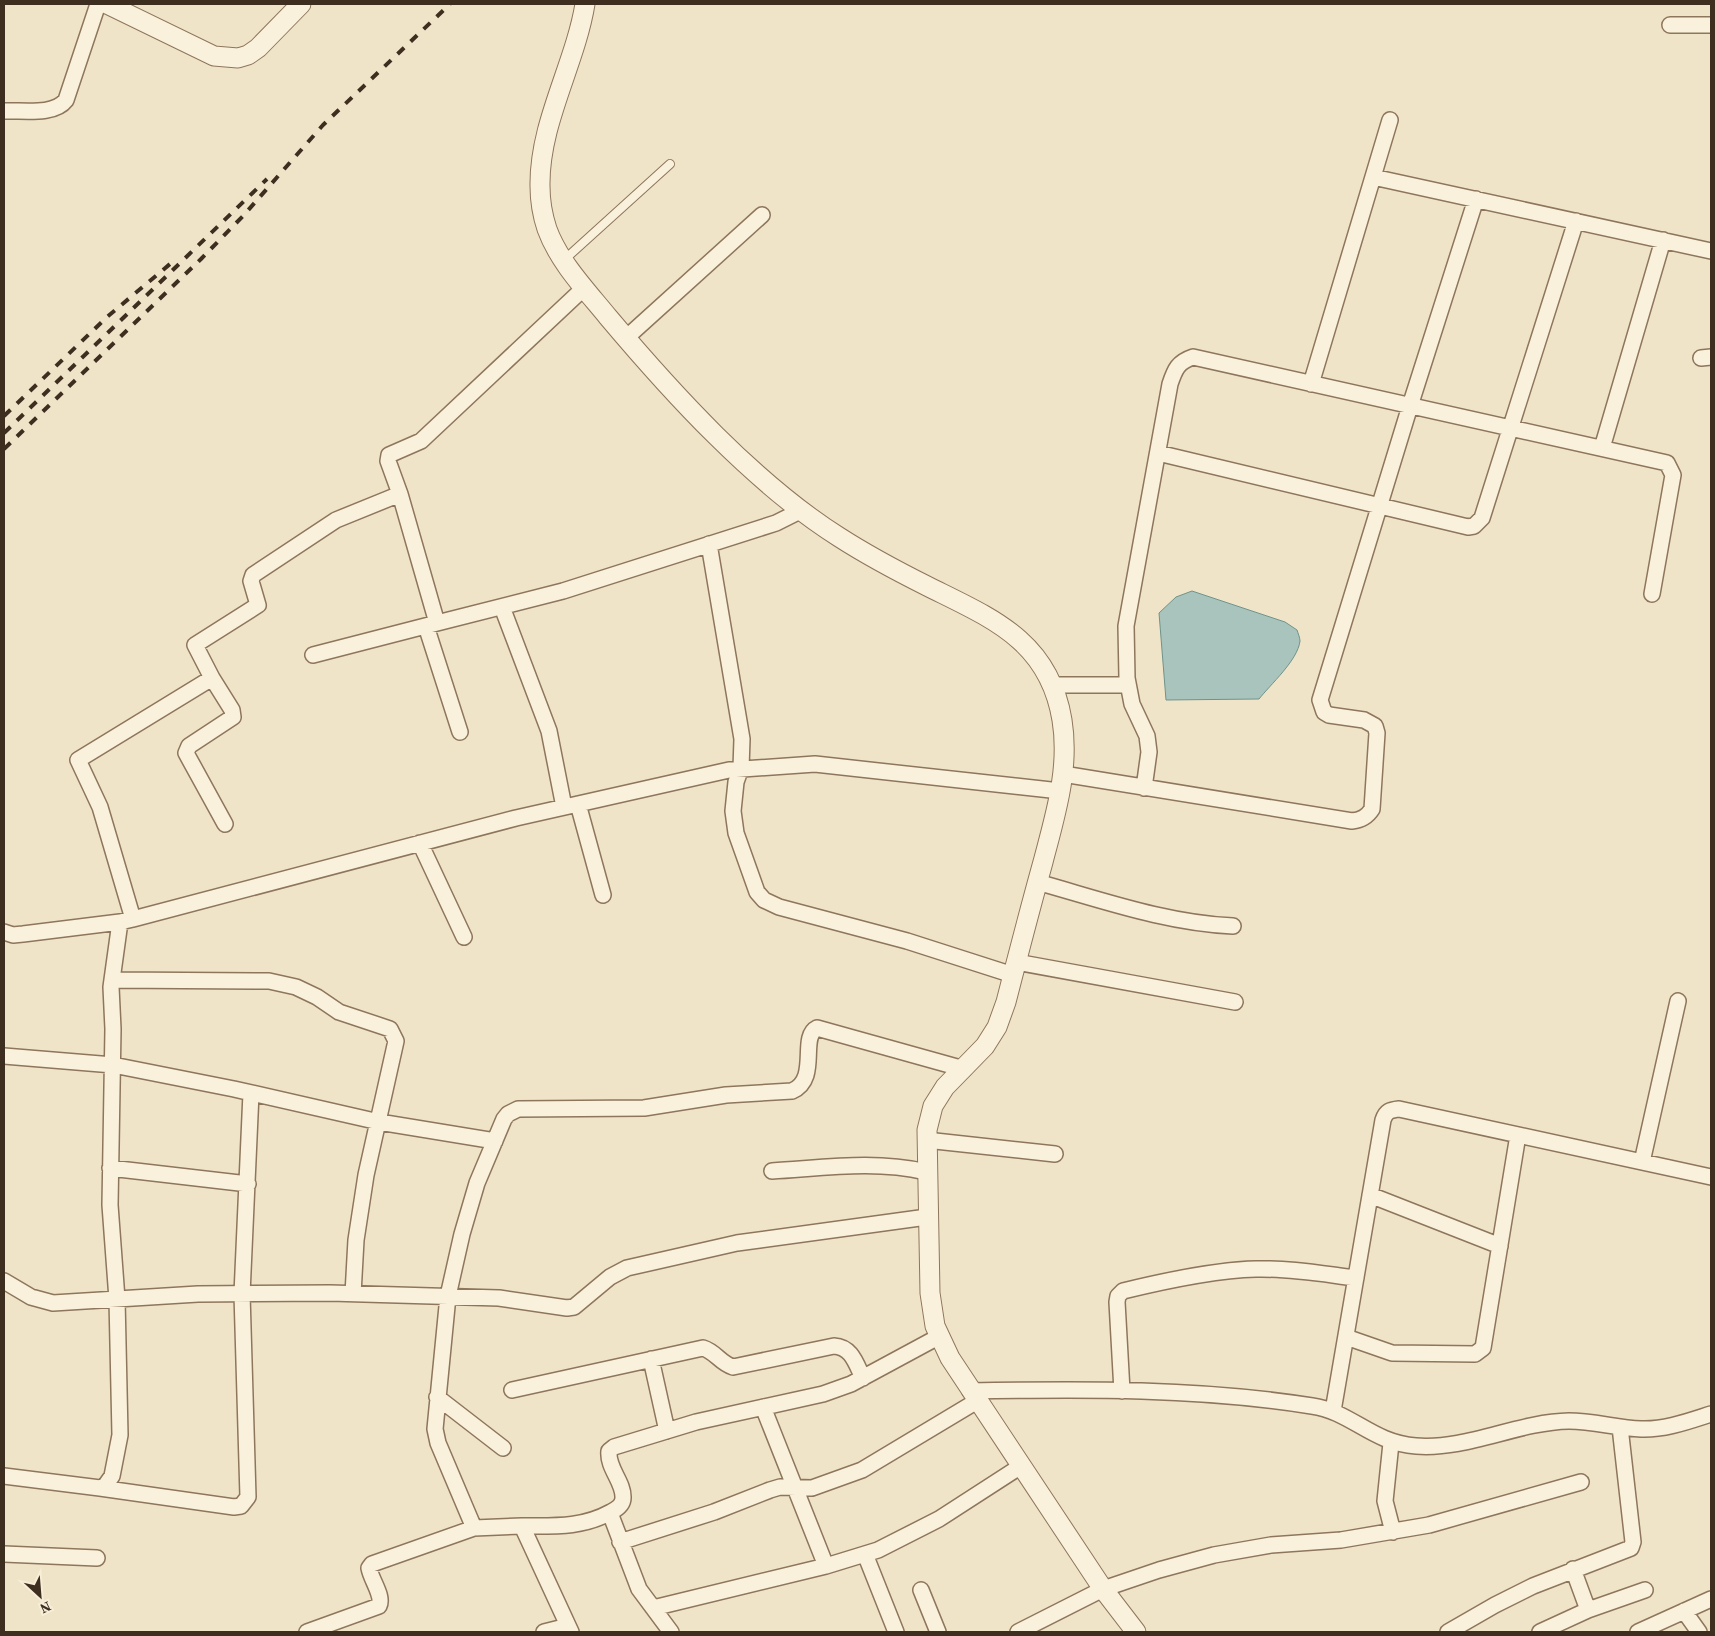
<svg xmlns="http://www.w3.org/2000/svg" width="1715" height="1636" font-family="'Source Serif 4',serif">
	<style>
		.water { fill: #a9c4bc; stroke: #6f938a }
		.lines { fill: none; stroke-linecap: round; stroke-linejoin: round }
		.service-casing { stroke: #8d765c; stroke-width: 10 }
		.minor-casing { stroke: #8d765c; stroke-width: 18 }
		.tertiary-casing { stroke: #8d765c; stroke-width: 21 }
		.service { stroke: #faf1dc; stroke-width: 8 }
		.minor { stroke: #faf1dc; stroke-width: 15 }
		.tertiary { stroke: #faf1dc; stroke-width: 19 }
		.rail { stroke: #3d2e20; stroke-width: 4; stroke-dasharray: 9 9; stroke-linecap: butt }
	</style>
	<rect width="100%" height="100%" fill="#f0e4c8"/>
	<path class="water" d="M1192 591 1285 622 1297 630C1298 633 1300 638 1300 641 1298 660 1270 685 1259 699L1166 700 1159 613 1176 597Z"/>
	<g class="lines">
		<defs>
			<path id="service" d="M564 260 670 164"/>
			<path id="minor" d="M1670 25H1711
				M4 111C22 110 54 116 66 100L98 4
				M1373 177 1711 251
				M626 338 762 215
				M1701 358 1711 357
				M1311 384 1390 120
				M1602 448 1663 240
				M1158 453 1468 527 1474 526 1482 518 1576 221
				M400 494 437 623 563 591 776 523 802 510
				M709 544 742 739 741 768 736 782 733 811 736 833 757 892 764 900 779 907 907 941 1013 975
				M502 607 549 731 564 807
				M426 626 460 732
				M313 655 437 623
				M212 678 232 710 233 717 189 746 186 753 225 824
				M1052 685H1128
				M1063 774 1352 821C1361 820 1367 817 1372 809L1377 733 1375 726 1364 720 1329 715 1324 712 1320 700 1410 406 1476 199
				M1144 788 1149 752 1147 736 1132 704 1127 678 1126 626 1170 384C1175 369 1178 362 1193 357L1667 463 1673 475 1652 594
				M578 804 603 895
				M420 843 464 937
				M1037 882C1102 900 1166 923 1233 926
				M133 919 516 818 729 770 815 764 1060 791
				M4 932 13 935 23 934 120 922
				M1016 962 1235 1002
				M112 980 269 981 296 987 317 997 339 1012 390 1029 396 1041 366 1175 356 1240 353 1294
				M4 1056 113 1065 234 1089 379 1122 495 1141
				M926 1140 1055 1154
				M1642 1162 1678 1001
				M110 1168 248 1184
				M772 1171C824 1168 875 1160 926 1172
				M1370 1195 1500 1246
				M4 1281 31 1297 53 1303 198 1294 330 1293 499 1298 567 1308 574 1307 610 1277 627 1268 737 1243 927 1217
				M1346 1337 1392 1353 1475 1354 1483 1348 1518 1135
				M651 1359 667 1431
				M512 1390 703 1348C716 1352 720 1363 733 1367L834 1346C852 1347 856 1364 863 1378
				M970 1391C1084 1389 1199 1388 1312 1406 1352 1412 1372 1443 1416 1446 1468 1450 1517 1422 1569 1421 1593 1421 1617 1428 1641 1429 1665 1430 1689 1421 1711 1414
				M1122 1391 1117 1302 1118 1296 1123 1291C1164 1281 1214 1270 1256 1269 1289 1268 1323 1274 1356 1278
				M437 1397 503 1448
				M763 1407 826 1566
				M1333 1411 1383 1120C1386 1111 1390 1110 1399 1109L1711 1177
				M1391 1443 1385 1501 1393 1532
				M4 1476 100 1488 105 1486 112 1476 120 1435 117 1299 110 1205 113 1029 111 987 120 922 133 919 100 807 78 760 212 678 195 645 258 605 251 581 253 575 336 520 400 494 388 461 389 455 421 441 584 288
				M100 1488 234 1507 241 1506 248 1497 242 1294 251 1093
				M610 1513 639 1589 671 1632
				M522 1526C554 1526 582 1528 611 1512 617 1509 623 1505 623 1498 624 1482 607 1468 609 1451L614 1447 696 1422 823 1394 851 1384 940 1336
				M620 1542 714 1512 770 1490 780 1487 812 1488 862 1470 977 1401
				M4 1554 97 1558
				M865 1554 896 1632
				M921 1590 938 1632
				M653 1608 826 1566 878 1550 939 1519 1021 1466
				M1588 1610 1645 1590
				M1684 1611 1699 1632
				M307 1632 379 1606C384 1596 371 1580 369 1568L372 1564 474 1528
				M544 1632 568 1626
				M571 1632 522 1526 474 1528 438 1443 435 1429 448 1296 462 1234 477 1183 504 1119 508 1114 518 1109 644 1108 726 1095 792 1091C820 1079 799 1037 817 1028L964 1069
				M1018 1632 1103 1589 1159 1570 1214 1555 1271 1545 1341 1540 1429 1525 1581 1482
				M1448 1632 1495 1605 1533 1586 1631 1548 1633 1542 1620 1427
				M1540 1632 1588 1610 1573 1569
				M1638 1632 1711 1599"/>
			<path id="tertiary" d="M107 4 214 56 238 58 248 55 258 48 301 4
				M585 4C575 65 539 123 540 186 540 199 543 217 547 229 559 262 586 290 608 317 672 393 755 484 839 537 867 555 897 571 927 586 991 618 1049 640 1062 720 1070 769 1055 816 1043 862 1030 909 1018 955 1006 1002L997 1027 985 1046 945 1087 933 1106 927 1130 930 1293 935 1326 950 1358 1103 1589 1136 1632"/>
		</defs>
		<use href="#service" class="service-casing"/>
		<use href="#minor" class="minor-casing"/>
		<use href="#tertiary" class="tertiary-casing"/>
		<use href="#service" class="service"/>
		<use href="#minor" class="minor"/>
		<use href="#tertiary" class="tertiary"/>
		<path class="rail" d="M4 416 107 317 170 264
			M4 433 267 179
			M4 449 201 259 243 216 323 125 450 4"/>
	</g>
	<rect width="1715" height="1636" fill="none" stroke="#3d2e20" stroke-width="10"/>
	<g transform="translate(40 1596) rotate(154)" stroke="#f7eed8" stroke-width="4" paint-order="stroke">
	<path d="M0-4L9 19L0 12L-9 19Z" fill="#3d2e20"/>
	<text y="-8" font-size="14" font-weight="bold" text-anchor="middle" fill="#3d2e20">N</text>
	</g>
</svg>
